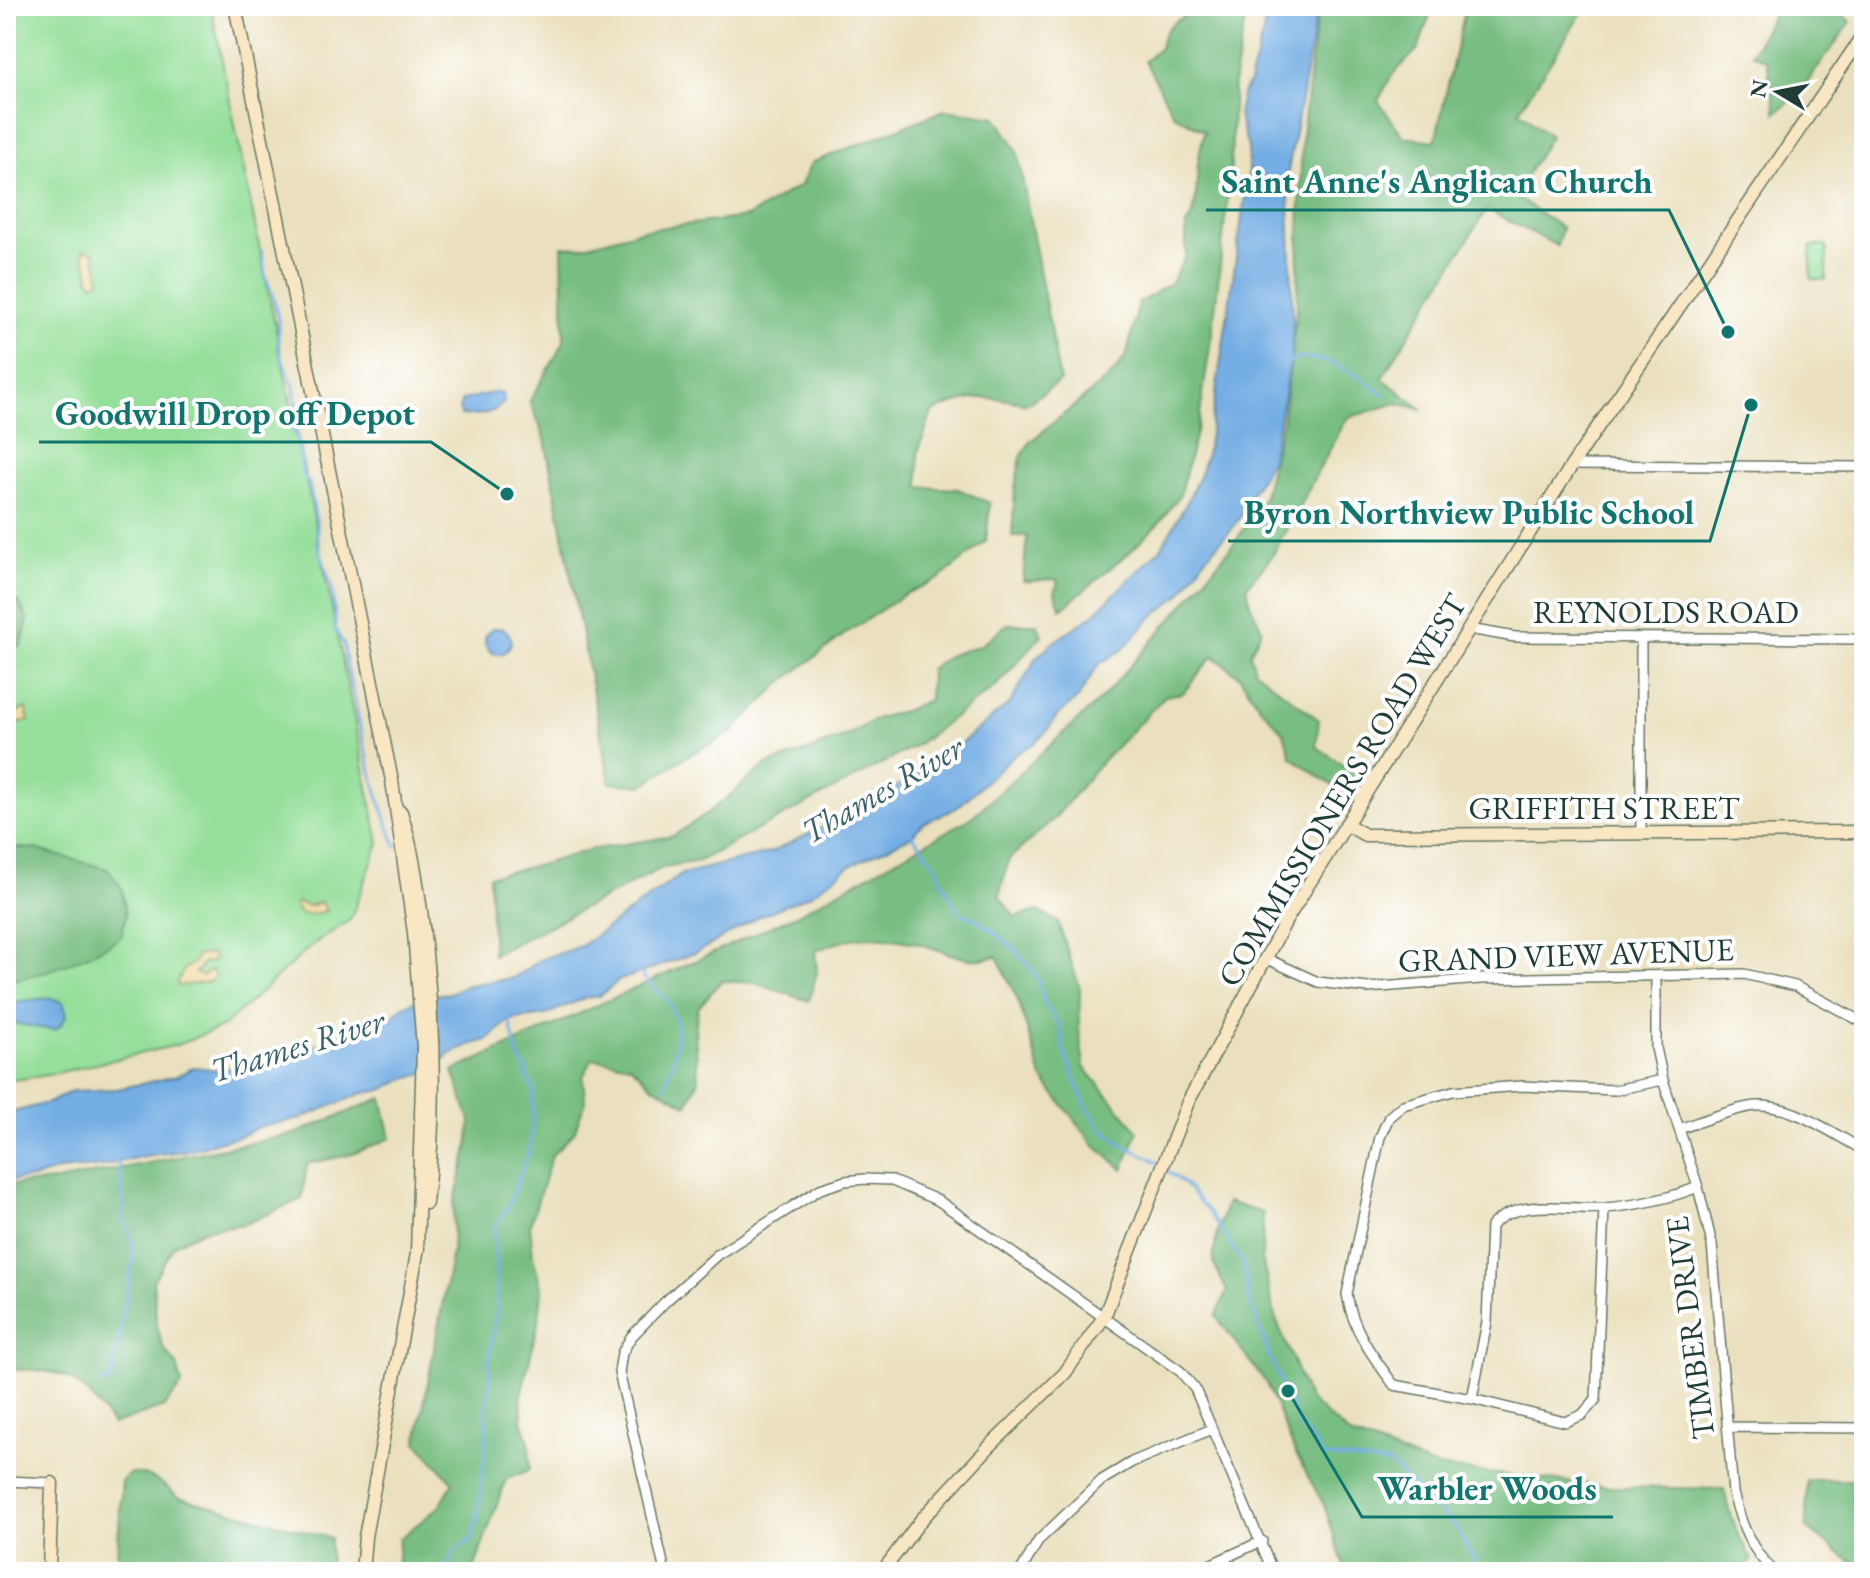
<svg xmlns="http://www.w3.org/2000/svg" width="1870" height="1578" font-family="'EB Garamond',serif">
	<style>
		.green { fill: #95df9a; stroke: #5a8e67; stroke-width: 2 }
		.forest { fill: #78be82; stroke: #4c7e5b; stroke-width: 2 }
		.sand { fill: #eeda9e; stroke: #868c69; stroke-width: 2 }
		.water { fill: #74aee4; stroke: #4a768c; stroke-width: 2 }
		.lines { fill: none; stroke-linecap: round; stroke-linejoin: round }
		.stream { stroke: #74aee4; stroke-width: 3 }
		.street-casing { stroke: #667664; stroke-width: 12 }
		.secondary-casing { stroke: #667664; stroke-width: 15 }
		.street { stroke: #fff; stroke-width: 9 }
		.secondary { stroke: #f9e7c3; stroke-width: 12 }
		.labels { text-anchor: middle; stroke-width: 8; stroke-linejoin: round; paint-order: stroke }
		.street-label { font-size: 32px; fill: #1f3d34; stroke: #fff }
		.water-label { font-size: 34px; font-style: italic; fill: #395f69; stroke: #fff }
		.leader { fill: none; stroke: #0f766e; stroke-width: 3 }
		.callout-dot { fill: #0f766e; stroke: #fff; stroke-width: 3 }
		.callout-label { font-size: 34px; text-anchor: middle; font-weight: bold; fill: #0f766e; stroke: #fff; stroke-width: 8; stroke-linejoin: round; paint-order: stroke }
	</style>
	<rect width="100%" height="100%" fill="#fff"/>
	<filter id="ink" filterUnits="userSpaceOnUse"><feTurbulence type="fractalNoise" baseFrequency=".0125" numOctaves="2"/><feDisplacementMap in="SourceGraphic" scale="16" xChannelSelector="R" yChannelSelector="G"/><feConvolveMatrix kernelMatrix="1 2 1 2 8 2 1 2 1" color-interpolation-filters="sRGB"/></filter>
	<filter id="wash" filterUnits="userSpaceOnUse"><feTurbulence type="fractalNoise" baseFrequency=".006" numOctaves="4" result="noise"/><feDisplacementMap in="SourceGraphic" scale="32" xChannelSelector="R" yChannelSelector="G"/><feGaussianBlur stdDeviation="1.8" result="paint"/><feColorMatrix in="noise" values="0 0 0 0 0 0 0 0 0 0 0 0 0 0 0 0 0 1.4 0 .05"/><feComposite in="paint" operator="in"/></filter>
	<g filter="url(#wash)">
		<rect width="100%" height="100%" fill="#eae0bd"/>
		<path class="green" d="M6 6H211L379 843 350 920 312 945 224 1026 177 1045 48 1075 6 1081Z
			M1811 246H1827L1826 280 1811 279Z"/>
		<path class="forest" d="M1208 6H1248L1234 77 1231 165 1214 319 1199 420 1180 495 1160 522 1131 551 1061 609 1055 593 1058 580C1045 577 1036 583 1023 581L1027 536H1012L1015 488 1021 457 1030 442 1113 374 1127 354 1139 303 1171 283 1186 256V225L1192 216 1196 198 1198 162 1204 131 1174 115 1145 61 1160 48C1164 18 1184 19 1208 6Z
			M1318 6H1433L1418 49 1392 75 1378 101 1404 137 1435 141 1466 6H1586L1519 111 1550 136 1514 196 1562 228 1557 246 1487 209 1382 378 1423 410 1397 403 1347 418 1272 556 1247 586 1250 604 1262 629 1250 653 1255 671 1319 720 1316 746 1356 774 1345 794 1291 757 1284 733 1260 707 1239 676 1213 656 1183 693 1165 696 1097 767 1055 818 1009 859 999 896 1015 917 1038 911 1058 922 1080 989 1079 1029 1084 1067 1138 1131 1123 1169 1095 1146 1042 1078 1018 1000 997 956C965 966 949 951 919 944 876 934 855 934 815 951L817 972 809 1001 755 983 721 981 698 1008 695 1031 698 1082 687 1105 653 1086 630 1065 592 1058 583 1077 585 1102 574 1133 552 1155 530 1225 533 1257 542 1290 539 1320 521 1395 522 1420 529 1442 530 1470 506 1479 473 1572H397L399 1539 439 1507 453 1483 417 1442 452 1252 454 1204 468 1148 471 1123 453 1071 796 915 971 818 1105 695 1187 601 1236 541 1264 496 1283 417 1297 309 1302 136Z
			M1777 6H1833L1851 22 1798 95 1776 113 1767 60 1752 54Z
			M945 110 996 117 1017 150 1060 381 1027 404C986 394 970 396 932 412L918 453 919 487 958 489 990 503 986 541 939 579 905 594 845 634 781 683 731 733 682 759 642 786 610 783 545 439 530 401 564 342 562 246 581 247 643 230 747 217 801 185 811 163Z
			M6 595 19 602 28 620 21 646 6 650Z
			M1007 624H1037L1042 635 996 686 915 746 699 861 664 867 493 955 489 876 543 864 589 850 673 836 712 810 766 765 802 753 848 735 878 718 907 710 929 700 930 669 950 655 981 645Z
			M6 847 35 849 108 869 122 889 126 916 121 937C86 960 47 973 6 982Z
			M382 1098 391 1138 353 1154 307 1164 302 1199 245 1224 203 1230 174 1245 153 1281 157 1327 164 1349 177 1365 182 1385 164 1407 112 1425C79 1376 65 1368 6 1370V1185L57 1181 295 1134Z
			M1227 1202 1263 1213 1262 1259 1275 1317 1309 1400 1350 1435 1437 1467 1610 1487 1724 1489C1729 1516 1737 1536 1752 1559L1743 1572H1346L1324 1505 1296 1454 1266 1383 1216 1316 1227 1291 1213 1262 1217 1232Z
			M130 1473C152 1475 162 1482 178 1497L330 1538V1572H116L122 1481Z
			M1807 1480H1864V1572L1806 1527Z"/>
		<path class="sand" d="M83 250 94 252 100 280 94 284 89 279C91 268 83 261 83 250Z
			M6 706 14 708V714L26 708 29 721 13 725C5 721 6 714 6 706Z
			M296 902 309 906 321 902 326 911 307 915 299 913 295 904Z
			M205 954H213L214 961 204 963 195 973 202 976 212 970 215 977 209 982 178 986 177 982 184 969 194 962 197 956Z"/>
		<path class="water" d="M1267 6H1318L1288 171 1293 323 1291 361 1271 460 1251 494 1245 510 1230 531 1206 557 1180 595 1151 618 1123 649 1098 665 1078 698 1057 716 1047 731 1033 744 1014 755 957 808 923 823 912 836 851 865 810 895 760 916 698 952 618 981 600 996 585 998 545 1015 509 1020 487 1040 469 1045 448 1055 432 1071 410 1077 379 1091 363 1093 299 1119 258 1127 245 1134 190 1150 144 1156 102 1166 59 1170 33 1178 6 1181V1114L51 1102 72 1091 117 1089 177 1076 194 1067 219 1070 269 1061 328 1041 352 1030 371 1029 390 1018 402 1007 425 996 450 993 468 985 513 978 542 959 581 946 682 874 772 852 868 805 955 748 1010 703 1037 657 1051 644 1094 614 1161 548 1187 502 1201 472 1208 447 1249 170 1248 148 1238 113 1242 95 1249 82 1263 33Z
			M496 392 503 394 504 402C495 414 476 416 461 415L459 408 462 400Z
			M485 641a13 13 0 1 1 26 0a13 13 0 1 1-26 0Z
			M50 998 63 1002 67 1015 60 1026 54 1030 17 1024 6 1028V1007L21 1001Z"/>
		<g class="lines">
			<path class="stream" d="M262 251 265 276 272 293 278 319V349L294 387 296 404 292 428 298 440 303 475 309 483 317 526V541L332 588 336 631 344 645C345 665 351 682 355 701 364 752 377 798 396 846
				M1287 361C1293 361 1300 358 1306 358 1335 359 1362 378 1384 395
				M912 835 939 870 938 875 959 913 973 918 994 932 1016 951 1036 975 1045 1005 1060 1026 1063 1049 1084 1102 1099 1126 1122 1145 1151 1158 1159 1164
				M638 970C646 981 655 988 664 998 687 1024 674 1058 665 1087
				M1165 1169 1185 1185 1208 1211 1243 1263 1249 1299 1269 1355 1299 1424 1313 1441 1321 1456 1390 1464 1454 1525 1482 1572
				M100 1384 111 1380 133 1258 131 1235 122 1217 123 1202 119 1166 115 1161
				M446 1572 454 1551 471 1540 477 1520 487 1434 485 1416 490 1372 488 1366 497 1306 494 1228 508 1207 529 1150 532 1132 533 1088 526 1076V1069L518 1057 509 1019"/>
		</g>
	</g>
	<g filter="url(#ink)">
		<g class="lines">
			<defs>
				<path id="street" d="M1855 6 1864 13
					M1572 465 1864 467
					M1469 629 1515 637 1864 639
					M1641 639V833
					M1265 958 1318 982 1368 988 1481 979 1744 974 1795 986 1864 1023
					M1656 977V1048L1663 1080 1698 1187 1712 1244 1733 1493C1741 1523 1751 1552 1775 1572
					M1679 1129C1699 1122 1737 1107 1756 1106 1794 1104 1832 1134 1864 1150
					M1604 1208 1596 1399 1582 1415 1565 1422 1472 1399 1394 1385C1373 1357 1352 1329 1347 1294L1380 1137 1389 1117 1403 1105 1453 1091 1522 1086 1615 1090 1663 1080
					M1472 1399 1487 1322 1491 1226C1519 1196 1569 1211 1606 1208 1638 1205 1668 1199 1698 1187
					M1729 1427 1864 1428
					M6 1481 52 1483
					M665 1572 619 1372 622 1353 631 1337 666 1301 717 1255 820 1189 845 1181 865 1179 890 1180 939 1201 1180 1371 1195 1389 1273 1572
					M1020 1572 1039 1540 1102 1480 1132 1462 1212 1429
					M1194 1572 1262 1541"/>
				<path id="secondary" d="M235 6 392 781 414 933 423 1047 417 1254
					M401 812C413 849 418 888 423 926 434 1018 437 1111 426 1203
					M1346 824 1365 835 1864 832
					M49 1572 52 1483
					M362 1572 365 1537 418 1248
					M882 1572 921 1520 990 1446 1065 1373 1104 1317 1188 1102 1288 917 1572 465 1864 34"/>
			</defs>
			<use href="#street" class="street-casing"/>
			<use href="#secondary" class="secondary-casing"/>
			<use href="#street" class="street"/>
			<use href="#secondary" class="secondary"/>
		</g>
	</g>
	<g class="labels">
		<g class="street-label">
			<text x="1666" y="623">REYNOLDS ROAD</text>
			<text transform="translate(1342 790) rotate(-59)" y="11">COMMISSIONERS ROAD WEST</text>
			<text x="1604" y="819">GRIFFITH STREET</text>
			<text transform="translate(1566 955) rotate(-2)" y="11">GRAND VIEW AVENUE</text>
			<text transform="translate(1690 1328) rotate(-97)" y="11">TIMBER DRIVE</text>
		</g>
		<g class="water-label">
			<text transform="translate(882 789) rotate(-30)" y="12">Thames River</text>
			<text transform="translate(297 1045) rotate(-17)" y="12">Thames River</text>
		</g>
	</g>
	<path class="leader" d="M1728 332L1669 210H1206M507 494L431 442H39M1751 405L1710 541H1228M1288 1391L1362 1517H1613"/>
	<g class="callout-dot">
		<circle cx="1728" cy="332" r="8"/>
		<circle cx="507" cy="494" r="8"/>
		<circle cx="1751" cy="405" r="8"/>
		<circle cx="1288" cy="1391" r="8"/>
	</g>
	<g class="callout-label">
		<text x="1437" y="193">Saint Anne's Anglican Church</text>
		<text x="235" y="425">Goodwill Drop off Depot</text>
		<text x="1469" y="524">Byron Northview Public School</text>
		<text x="1487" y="1500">Warbler Woods</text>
	</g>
	<rect width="1870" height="1578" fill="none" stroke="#fff" stroke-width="32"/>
	<g transform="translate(1778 92) rotate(280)" stroke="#ffffff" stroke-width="6" paint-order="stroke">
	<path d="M0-6L14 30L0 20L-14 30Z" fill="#1f3d34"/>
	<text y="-12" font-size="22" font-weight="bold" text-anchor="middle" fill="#1f3d34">N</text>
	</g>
</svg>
